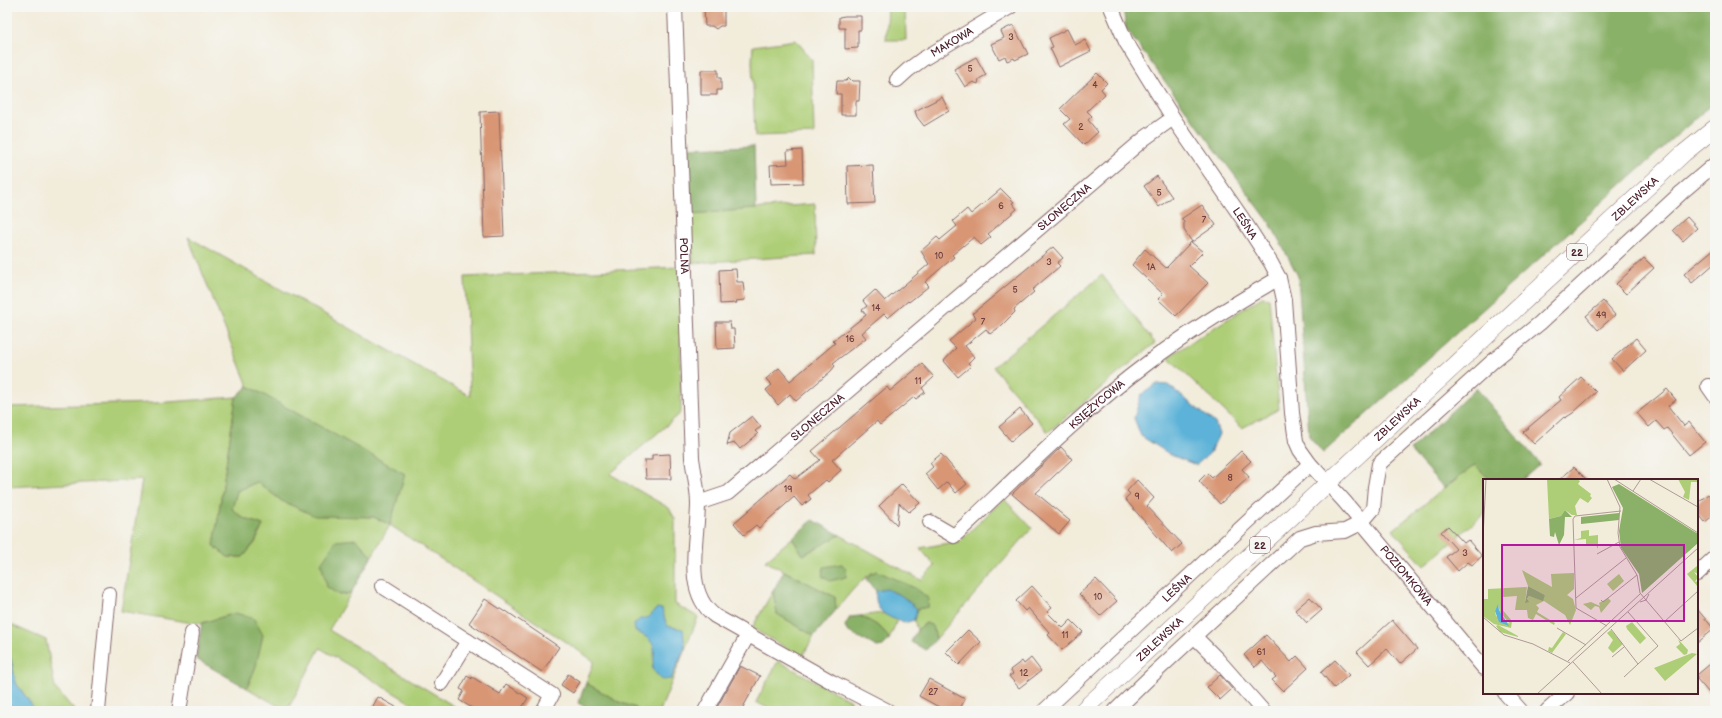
<svg xmlns="http://www.w3.org/2000/svg" width="1722" height="718" font-family="'Balsamiq Sans',sans-serif">
	<style>
		.green { fill: #adce76; stroke: #7c7650 }
		.forest { fill: #8ab167; stroke: #6a6849 }
		.water { fill: #5bb2d8; stroke: #526882 }
		.building { fill: #d89675 }
		.lines { fill: none; stroke-linecap: round; stroke-linejoin: round }
		.minor-casing { stroke: #856769; stroke-width: 16 }
		.major-casing { stroke: #856769; stroke-width: 18 }
		.minor { stroke: #fff; stroke-width: 14 }
		.major { stroke: #fff; stroke-width: 17 }
		.labels { text-anchor: middle; stroke-width: 3; stroke-linejoin: round; paint-order: stroke }
		.number-label { font-size: 9px; fill: #6e3d3e }
		.shield { fill: #f6f6f2; stroke: #7e6067; stroke-width: 1 }
		.shield-label { font-size: 10px; font-weight: bold; fill: #4a1f2b }
		.street-label { font-size: 11px; fill: #4a1f2b; stroke: #f6f6f2 }
		.inset-road { fill: none; stroke: #af9a95; stroke-width: 1 }
		.view { fill: #b5179e; fill-opacity: 0.15; stroke: #b5179e; stroke-width: 2 }
		.inset-edge { fill: none; stroke: #4a1f2b; stroke-width: 2 }
	</style>
	<rect width="100%" height="100%" fill="#f6f6f2"/>
	<filter id="ink" filterUnits="userSpaceOnUse"><feTurbulence type="fractalNoise" baseFrequency=".025" numOctaves="2"/><feDisplacementMap in="SourceGraphic" scale="8" xChannelSelector="R" yChannelSelector="G"/><feConvolveMatrix kernelMatrix="1 2 1 2 8 2 1 2 1" color-interpolation-filters="sRGB"/></filter>
	<filter id="wash" filterUnits="userSpaceOnUse"><feTurbulence type="fractalNoise" baseFrequency=".012" numOctaves="4" result="noise"/><feDisplacementMap in="SourceGraphic" scale="16" xChannelSelector="R" yChannelSelector="G"/><feGaussianBlur stdDeviation="0.9" result="paint"/><feColorMatrix in="noise" values="0 0 0 0 0 0 0 0 0 0 0 0 0 0 0 0 0 1.4 0 .05"/><feComposite in="paint" operator="in"/></filter>
	<g filter="url(#wash)">
		<rect width="100%" height="100%" fill="#f2ecdb"/>
		<path class="green" d="M888 7H905L906 40H886Z
			M796 40 812 60 814 134 755 136 752 61 753 46Z
			M815 204 816 255 693 263 691 214Z
			M188 237 470 396 465 277 680 267 681 413 610 474 669 508 675 519V604L698 617 660 711H638L636 708 621 703 586 683 594 661 390 525 372 556 356 539 339 595 351 593 329 630 462 711H424L320 648 287 711 247 688 256 666 236 613 202 623 186 622 121 611 142 480 7 487V407L155 403 236 397 214 546 228 557H243L255 543 263 525 243 518 232 509 237 491 257 482 282 501 350 516 374 517 390 525 404 474 248 386Z
			M1102 275 1155 343 1048 432 993 367Z
			M1262 297 1269 298 1279 409 1242 428 1168 357Z
			M1475 465 1490 480H1484V514L1424 566 1393 530 1444 488Z
			M1004 499 1032 528 936 639 933 626 926 623 917 630 914 620 917 609 928 607 916 589 877 571C862 576 847 597 836 610L835 597 765 561 792 538 803 555 840 535 921 580 935 566 920 548 960 541Z
			M773 591 777 614 814 636 802 657 752 628Z
			M882 613 897 620 889 640C885 627 871 622 860 616Z
			M7 623 46 640 55 688 75 711H36L16 683 9 651 7 648Z
			M778 661 851 701 843 711H773L756 702Z"/>
		<path class="forest" d="M1123 7H1715V101L1323 453 1309 436 1298 276 1270 223 1126 29Z
			M754 146 756 209 691 214 689 148Z
			M248 386 405 474 390 525 374 517 315 516 282 501 257 482 237 491 232 509 243 518 263 525 255 542 243 557H228L214 546 236 397Z
			M1476 388 1540 464 1522 480H1490L1475 465 1444 488 1410 450Z
			M813 520 840 535 803 555 792 538Z
			M356 539 372 556 351 593 339 595 327 587 321 563 336 541Z
			M842 564 846 569V577L830 581 822 576 824 567Z
			M784 571 835 597 836 610 814 636 777 614 773 591Z
			M877 571 917 589 929 599 928 607 917 609C903 597 895 588 876 591L866 579 870 574Z
			M236 613 254 619 263 635 256 666 247 688 196 659 202 623Z
			M860 616C871 622 885 627 889 640L883 646 877 647 847 631 845 626 850 617Z
			M926 623 933 626 936 639 926 650 911 642 917 630Z
			M586 683 621 703 636 708 638 711H593L578 703Z"/>
		<path class="water" d="M1157 384 1168 385 1215 423 1219 434 1210 453 1196 465 1171 455 1141 436 1134 418 1141 395Z
			M886 589 902 596 917 609 914 620 904 623C886 616 874 612 876 591Z
			M657 608 662 609 667 626 683 629 685 648 671 679 662 680 652 669C656 648 657 641 635 631L634 624 640 619 649 617Z
			M7 648 9 651 16 683 36 711H7Z"/>
		<g id="blocks">
			<path class="building" d="M704 7H718V10H724V26H720L716 29 712 26H705Z
				M845 16H861V30H858V48L845 49V28H839V17Z
				M1013 25 1028 54 1015 60 1014 58 1007 61 1005 56 999 59 991 44 1004 38 1001 31Z
				M1067 29 1075 45 1085 40 1091 51 1059 67 1050 48 1053 47 1049 38Z
				M976 57 986 75 979 79 978 84 973 82 965 87 954 69Z
				M701 70H718V78H721V90H717V95H701Z
				M1097 73 1107 83 1101 89 1105 94 1087 111 1092 116 1088 120 1098 132 1084 145 1064 124 1070 119 1060 109Z
				M849 78 852 81H860L859 101H856V115H841V94H836L837 81H846Z
				M942 97 949 111 924 126 917 117 915 111Z
				M499 111 504 236 484 237 480 112Z
				M802 150 803 183 771 184 770 165 788 164 787 151Z
				M873 165 875 203 848 204 847 166Z
				M1157 176 1172 197 1159 207 1144 186Z
				M1001 189 1014 202 1012 203 1017 209 988 234 991 237 981 245 974 237 952 255 954 257 925 282 929 286 909 302 908 301 888 318 884 314 862 333 866 338 833 363 835 366 831 371 796 401 790 394 778 405 766 390 772 385 766 379 779 368 790 381 835 343 833 341 866 315 862 310 867 306 863 301 875 290 885 301 929 264 921 251 937 237 940 240 957 226 953 221 967 209 971 214Z
				M1202 205 1216 225 1192 242 1184 230V222L1181 219Z
				M1687 217 1697 228 1683 241 1673 230Z
				M1191 242 1203 252 1189 266 1208 283 1176 316 1158 299 1163 294 1132 265 1145 249 1166 268Z
				M1053 247 1063 258 1057 263 1060 266 1032 290 1034 292 1014 309 1015 312 1001 326 990 334 986 329 965 346 974 357 968 363 971 366 958 377 944 361 956 348 949 341 976 318 972 314Z
				M1715 248V263L1692 283 1684 274Z
				M1644 258 1654 268 1626 294 1616 284Z
				M736 269 737 282H743L745 300 736 301 737 303 720 304 719 270Z
				M1603 301 1615 315 1598 330 1586 316Z
				M716 322H730L731 329H734L735 348 717 349Z
				M1636 338 1646 350 1623 371 1612 359Z
				M922 364 934 377 922 388 925 392 916 399 914 397 880 425 877 421 832 460 841 470 828 482 826 480 808 495 811 499 802 506 794 497 759 528 756 525 744 535 734 523 790 474 795 479 820 460 812 451 887 387 890 391Z
				M1581 377 1596 392 1573 413 1565 418 1564 417 1534 444 1523 432 1561 400 1559 397Z
				M1667 389 1676 400 1668 406 1684 426 1689 422 1705 442 1689 455 1667 428 1664 430 1656 421 1649 427 1637 413Z
				M1020 409 1032 423 1011 441 999 427Z
				M752 416 761 427 755 431 758 434 740 449 735 443 727 445 730 433Z
				M1061 447 1072 459 1036 493 1070 521 1059 534 1012 494Z
				M1241 451 1251 461 1242 469 1249 477 1220 504 1199 481 1207 473 1212 478Z
				M670 454 671 479H646L645 460H652V455Z
				M941 454 967 484 956 493 947 482 938 490 925 474 933 467 930 463Z
				M1574 467 1587 480H1559Z
				M1137 480 1154 498 1147 506 1182 544 1172 553 1125 499 1130 494 1127 491Z
				M902 484 920 503 909 512 899 503 897 525 879 506Z
				M1708 494 1715 503V514L1705 522 1697 512V503Z
				M1448 526 1464 543 1468 540 1482 556 1472 565 1468 562 1458 571 1446 557 1456 549 1441 532Z
				M1096 579 1117 601 1100 616 1079 594Z
				M1032 586 1052 608 1047 612 1063 628 1071 620 1083 632 1062 650 1048 635 1050 633 1028 608 1025 611 1016 601Z
				M1310 597 1322 610 1307 623 1295 610Z
				M485 599 505 612 506 611 559 647 542 672 469 623Z
				M1697 609 1714 629 1697 643Z
				M1392 620 1417 649 1400 664 1387 649 1369 665 1357 652Z
				M968 630 981 642 959 665 946 652Z
				M1266 635 1291 662 1297 656 1308 668 1283 691 1272 680 1276 677 1262 661 1255 667 1244 655Z
				M1031 658 1041 671 1019 688 1009 676 1013 674 1010 670 1022 661 1024 664Z
				M1335 660 1349 675 1334 688 1321 672Z
				M1710 664 1715 669V689L1709 693 1697 679V675Z
				M740 666 760 676 741 711H715Z
				M568 674 580 682 573 693 561 685Z
				M1220 675 1232 689 1220 700 1207 687Z
				M467 676 472 679V677L500 694 506 684 528 698 520 711H477L459 700 464 691 460 689Z
				M929 679 965 699 959 711H946L919 696Z
				M378 697 403 711H370Z"/>
		</g>
	</g>
	<g filter="url(#ink)">
		<use href="#blocks" fill-opacity="0" stroke="#856769" stroke-width="1"/>
		<g class="lines">
			<defs>
				<g id="minor">
					<path id="s1" d="M675 7 692 458C694 473 698 489 698 504 698 539 682 591 715 616L832 682 888 711"/>
					<path id="s2" d="M1111 7 1126 42 1173 118 1242 218 1271 263 1279 278 1284 300 1292 413 1296 441 1300 450 1310 464 1344 501 1484 668"/>
					<path id="s3" d="M897 80 908 70 923 59 1010 7"/>
					<path d="M1708 386 1715 396"/>
					<path id="s4" d="M698 503 728 493 1145 138 1173 118"/>
					<path id="s5" d="M930 522 954 536C1017 477 1079 414 1149 362 1190 331 1234 304 1279 278"/>
					<path d="M1697 574 1715 557"/>
					<path d="M382 586 552 695 543 711"/>
					<path d="M1194 636 1218 660 1263 711"/>
					<path d="M442 683 468 641"/>
					<path d="M1505 693 1521 711"/>
					<path d="M98 711 109 594"/>
					<path d="M179 711 192 633"/>
					<path d="M705 711 748 635"/>
					<path id="s6" d="M1044 711 1310 464"/>
					<path d="M1115 711 1147 680 1300 538 1316 533 1345 531 1361 523 1373 509 1375 487 1379 464 1493 361 1540 323 1682 192 1715 164"/>
					<path d="M1547 711 1567 693"/>
				</g>
				<g id="major">
					<path id="s7" d="M1082 711 1684 153 1715 128"/>
				</g>
			</defs>
			<use href="#minor" class="minor-casing"/>
			<use href="#major" class="major-casing"/>
			<use href="#minor" class="minor"/>
			<use href="#major" class="major"/>
		</g>
	</g>
	<g class="labels">
		<g class="number-label">
			<text x="1011" y="40">3</text>
			<text x="970" y="72">5</text>
			<text x="1095" y="88">4</text>
			<text x="1081" y="130">2</text>
			<text x="1159" y="196">5</text>
			<text x="1001" y="209">6</text>
			<text x="1204" y="223">7</text>
			<text x="939" y="259">10</text>
			<text x="1049" y="265">3</text>
			<text x="1151" y="270">1A</text>
			<text x="1015" y="293">5</text>
			<text x="876" y="311">14</text>
			<text x="1601" y="318">49</text>
			<text x="983" y="325">7</text>
			<text x="850" y="342">16</text>
			<text x="918" y="384">11</text>
			<text x="1230" y="481">8</text>
			<text x="788" y="492">19</text>
			<text x="1137" y="499">9</text>
			<text x="1465" y="556">3</text>
			<text x="1098" y="600">10</text>
			<text x="1065" y="638">11</text>
			<text x="1261" y="655">61</text>
			<text x="1024" y="676">12</text>
			<text x="933" y="695">27</text>
		</g>
		<g class="shield">
			<rect x="1567" y="244" width="20" height="16" rx="3"/>
			<rect x="1250" y="537" width="20" height="16" rx="3"/>
		</g>
		<g class="shield-label">
			<text x="1577" y="256">22</text>
			<text x="1260" y="549">22</text>
		</g>
		<g class="street-label">
			<text dy="4" stroke="none"><textPath href="#s3" startOffset="67">MAKOWA</textPath></text>
			<text dy="4" stroke="none"><textPath href="#s7" startOffset="754">ZBLEWSKA</textPath></text>
			<text dy="4" stroke="none"><textPath href="#s4" startOffset="473">SŁONECZNA</textPath></text>
			<text dy="4" stroke="none"><textPath href="#s2" startOffset="255">LEŚNA</textPath></text>
			<text dy="4" stroke="none"><textPath href="#s1" startOffset="249">POLNA</textPath></text>
			<text dy="4" stroke="none"><textPath href="#s5" startOffset="222">KSIĘŻYCOWA</textPath></text>
			<text dy="4" stroke="none"><textPath href="#s4" startOffset="149">SŁONECZNA</textPath></text>
			<text dy="4" stroke="none"><textPath href="#s7" startOffset="430">ZBLEWSKA</textPath></text>
			<text dy="4" stroke="none"><textPath href="#s2" startOffset="658">POZIOMKOWA</textPath></text>
			<text dy="4" stroke="none"><textPath href="#s6" startOffset="181">LEŚNA</textPath></text>
			<text dy="4" stroke="none"><textPath href="#s7" startOffset="106">ZBLEWSKA</textPath></text>
		</g>
	</g>
	<g transform="translate(1483 479)">
		<rect width="215" height="215" fill="#f2ecdb"/>
		<path d="M64 0H94L97 2 95 5 108 15 107 17 109 19 105 24 97 19 92 27 94 36H89L82 31 78 37 66 40ZM195 0H215V3H208L206 21 200 18 202 13ZM106 51V57L115 56V70L113 66H103V60L91 61 98 59V52ZM214 87 215 95 211 93 215 98 212 103 215 102V108L204 95ZM39 91 69 108 68 95 91 94V110L84 116 90 120 93 131 87 146 82 136 61 122 53 126 56 129 54 133 72 144 71 146 53 135 50 141 45 139 44 131H32L34 117 20 118 18 125V129L29 142 28 149 11 145 0 137V120H5V110L44 108 42 124 46 117 59 121 62 116 45 107ZM15 126 17 133 27 145 13 137 12 132ZM136 95 141 102 130 112 124 105ZM125 119 128 122 118 134 116 128 112 127 108 131 100 125 108 123 117 127 116 124ZM149 143 163 159 157 165 144 150 143 147ZM15 146 35 157V158L17 153 13 147ZM128 151 140 165 130 174 125 169 130 161 124 154ZM80 153 83 155 69 174 65 172 66 168 69 169ZM195 160 205 171 204 175 201 176 193 168 197 165ZM209 174 214 175 182 202 171 189Z" fill="#adce76" fill-rule="evenodd"/>
		<path d="M136 5 215 55V64L159 114 156 95 138 69 136 52 140 29 129 8ZM82 31 89 38H82L81 56 76 66 72 53 71 58 67 57 66 40 78 37ZM136 34V41L98 45V38ZM45 107 62 116 60 122 46 117 44 120 46 123 42 124Z" fill="#8ab167"/>
		<path d="M15 125 16 131 26 147 16 143 12 132Z" fill="#5bb2d8"/>
		<path class="inset-road" d="M124 0 137 28 135 54 137 68 154 96 157 114 198 162 215 149M131 0 215 54M166 0 215 28M150 12 158 0M0 58 3 0M114 75 136 63M93 119 143 79M118 121 120 123 154 96M157 123 163 121 166 115M0 138 21 156 50 165 87 184M181 143 215 112M124 147 93 129 90 40 92 37 138 32M74 149 103 166M128 150 155 185 175 167 145 133M129 178 141 168M85 182 157 115M90 183 119 215M141 198 155 185M54 215 215 69"/>
		<path class="view" d="M19 66H201V142H19Z"/>
		<rect width="215" height="215" class="inset-edge"/>
	</g>
	<rect width="1722" height="718" fill="none" stroke="#f6f6f2" stroke-width="24"/>
</svg>
